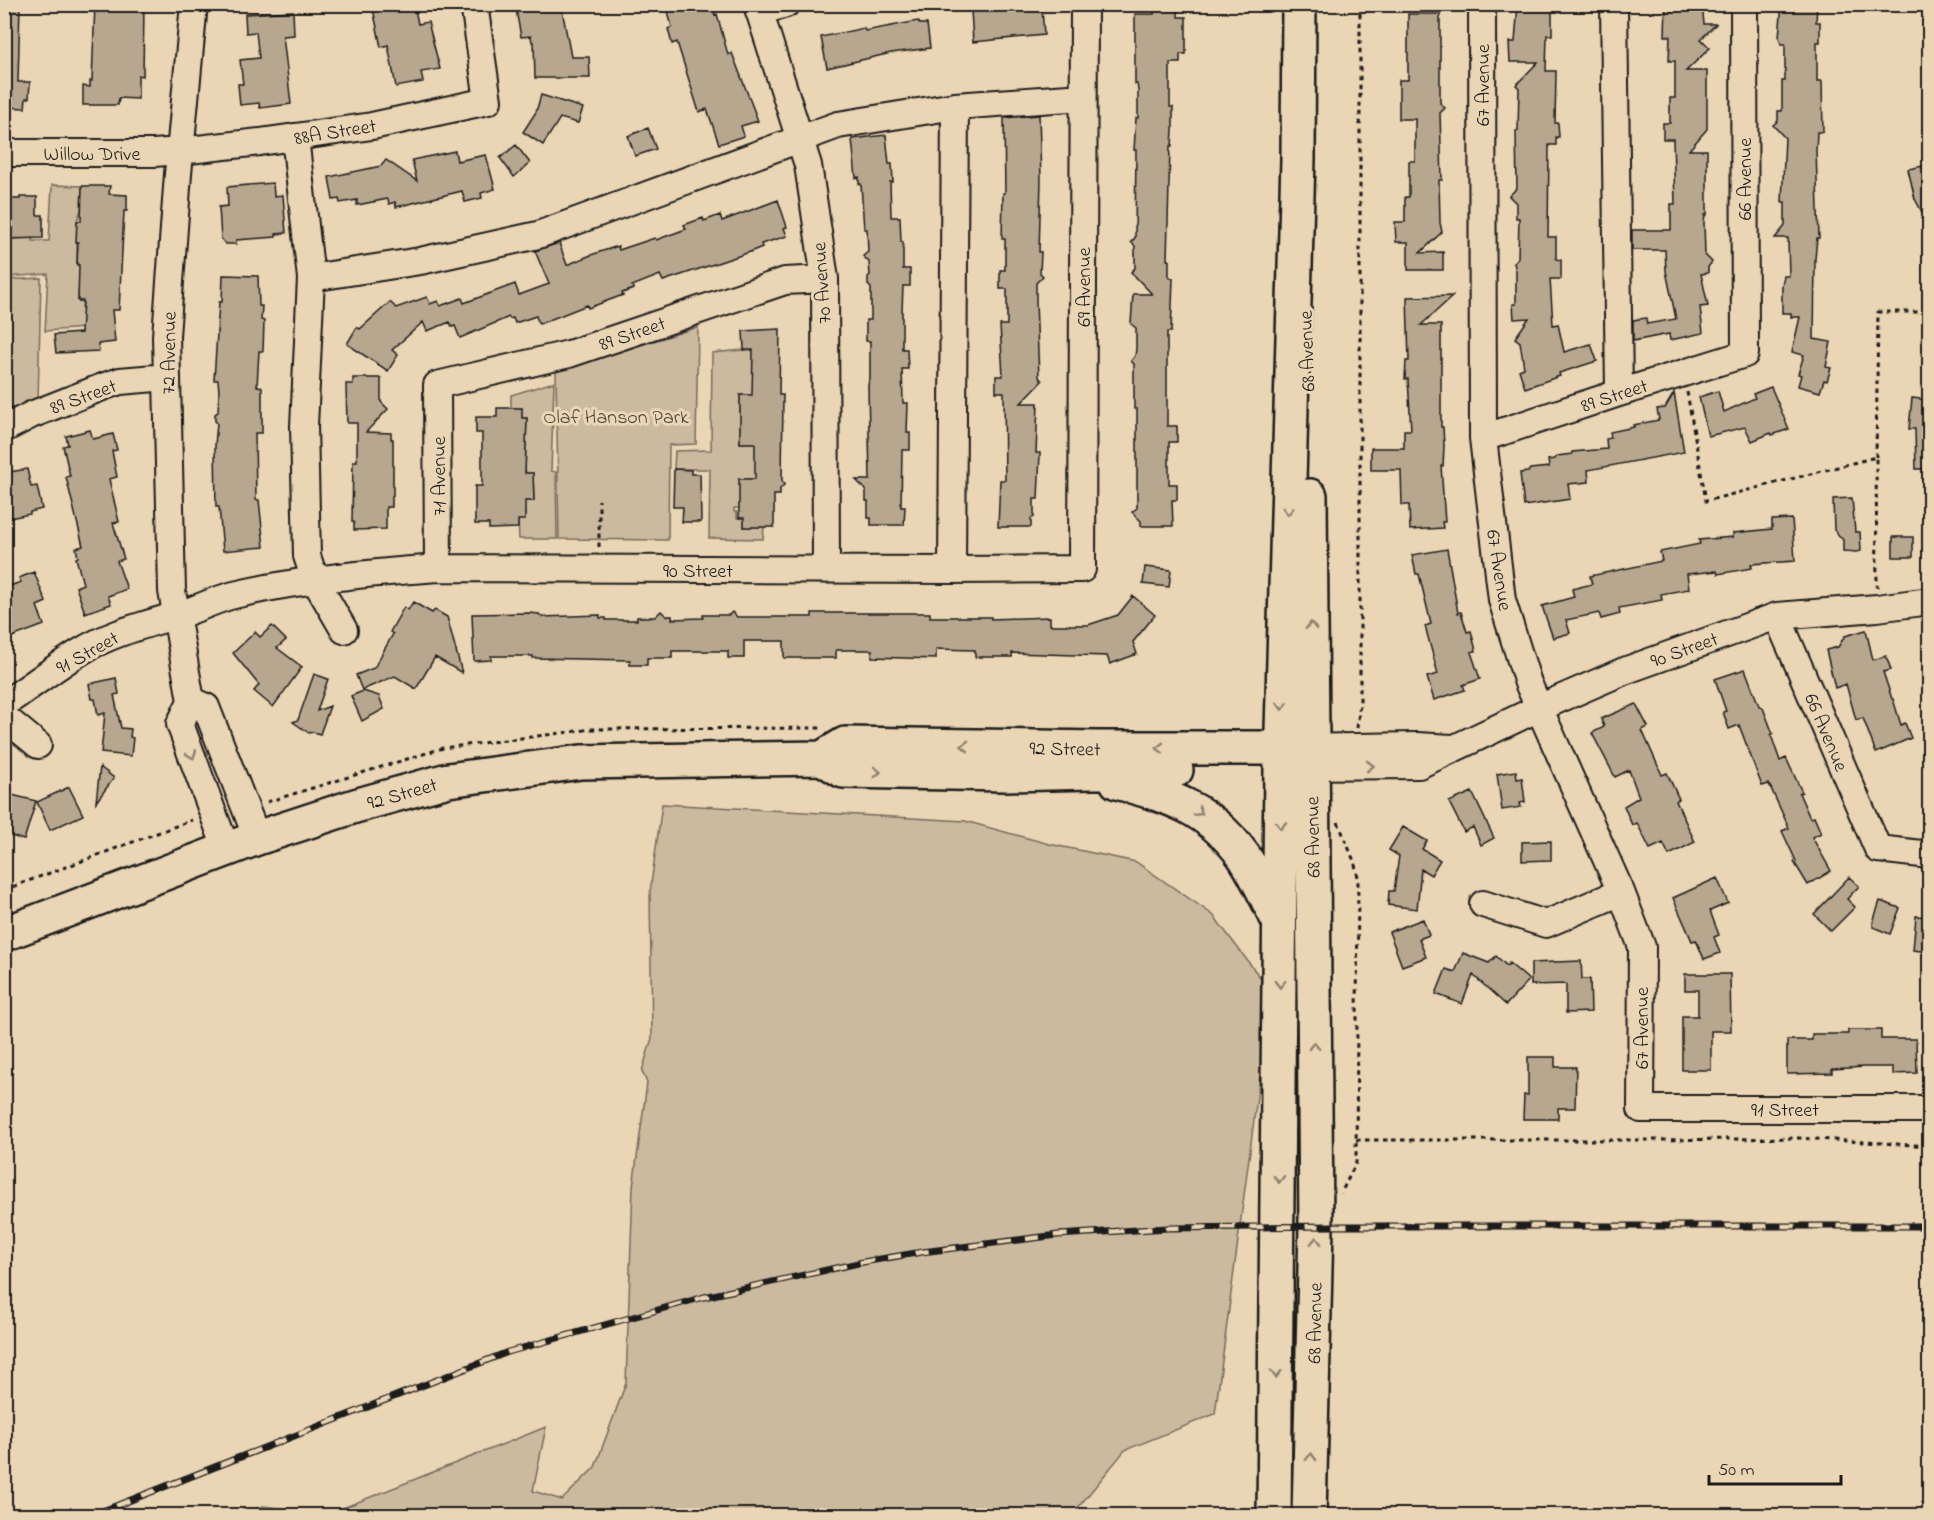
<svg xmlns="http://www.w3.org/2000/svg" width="1934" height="1520" font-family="'Indie Flower',sans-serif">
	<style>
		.green { fill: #ccba9e; stroke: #746b5d; stroke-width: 1.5 }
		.building { fill: #b7a78f; stroke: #1c1c1c; stroke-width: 1.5 }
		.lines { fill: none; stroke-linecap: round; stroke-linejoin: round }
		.minor-casing { stroke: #1c1c1c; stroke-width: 30 }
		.major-casing { stroke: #1c1c1c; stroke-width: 38 }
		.path { stroke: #1c1c1c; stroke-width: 3; stroke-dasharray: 4.5 4.5; stroke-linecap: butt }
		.minor { stroke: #ead5b4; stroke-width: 26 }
		.major { stroke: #ead5b4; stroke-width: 33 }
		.rail-casing { stroke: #1c1c1c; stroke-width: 7 }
		.rail { stroke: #ead5b4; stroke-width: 4.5; stroke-dasharray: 14; stroke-linecap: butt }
		.oneway { stroke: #8d8270 }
		.labels { text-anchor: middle; stroke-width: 6; stroke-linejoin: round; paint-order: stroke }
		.street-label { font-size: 20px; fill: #1c1c1c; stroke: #ead5b4 }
		.park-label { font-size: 20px; fill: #48443c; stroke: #ead5b4 }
	</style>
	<rect width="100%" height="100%" fill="#ead5b4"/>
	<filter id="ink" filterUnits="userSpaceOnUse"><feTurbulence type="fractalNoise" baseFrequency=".0167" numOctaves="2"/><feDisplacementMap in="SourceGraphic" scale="12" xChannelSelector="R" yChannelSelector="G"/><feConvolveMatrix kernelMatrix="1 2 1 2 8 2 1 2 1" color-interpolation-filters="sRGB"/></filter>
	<g filter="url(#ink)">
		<path class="green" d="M52 185 82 186 81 210 77 221V264L80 265 78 301H83L82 308 97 327 45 331 48 274 5 277V239L32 238 33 241H49Z
			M41 278 38 401 5 417V280Z
			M698 327 696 444 669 445 668 540 559 539 556 372Z
			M753 349 769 395H740V416L763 423H740V443H751V440H755L766 479H739L765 508H734V512H737V518H744V527H764L763 539 709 538 710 469H674L675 451 711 450 712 353Z
			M554 382 551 471 556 472 557 539H519L518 520 525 519V511L519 501H534L533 473H526L525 468 527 418H522V408H511V395Z
			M662 804 965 821 1049 844 1136 862 1213 915 1271 992 1215 1414 1125 1450 1072 1515 241 1516 263 1506 328 1514 546 1427 533 1491 562 1500 595 1467 626 1383 633 1187 647 1083 642 1071 652 1038 650 892Z"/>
		<path class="building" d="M4 4H20L18 82H30L29 98H26L25 108 4 107Z
			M95 4H144L143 76 138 75V99L119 98 118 105H83V86L90 87V81H92Z
			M372 4H414L418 24 428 22 440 69 421 72 423 82 396 87 388 45 381 47Z
			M515 4H561L571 57H589L590 78H535L534 42H532L531 36 521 37Z
			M666 4H712L715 15 717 14 728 55 732 53 758 121 741 126 744 136 719 144 707 109 699 112 677 42 672 44 668 29 672 27Z
			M1518 4H1552V35H1547L1546 71H1556L1555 123H1558L1559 137H1556V145H1549L1548 237H1556V259L1561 260V279H1550L1553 325 1558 324 1564 352 1591 344 1597 361 1559 373 1560 376 1525 388 1519 370 1524 368 1520 342 1515 338 1529 318 1514 319 1513 304H1516V271L1514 263 1518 258 1519 218H1516V203L1509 196 1517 188 1516 131H1518L1519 88 1516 85 1538 62H1510L1509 42H1515Z
			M1666 4H1702L1704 24H1716L1701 39 1710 48 1686 71H1707V129L1689 150H1707V215H1705L1704 222 1705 255 1712 262 1708 267V273L1701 274 1708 306 1700 307 1703 333 1670 340 1669 334 1633 341V320L1646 318 1647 324 1676 319 1666 271 1665 250H1632V230H1671V204H1675L1673 139H1663V123H1670V98H1675V61H1669L1670 36H1665Z
			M1782 4H1817L1816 22H1820V42H1817V81H1822L1823 132H1817L1816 151 1819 238H1817L1815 259 1814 339 1831 342 1826 367 1831 368 1827 381 1824 380 1820 392 1798 386 1801 375 1798 374 1804 355 1792 352 1800 317H1791V313H1782V285L1784 276H1789L1788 238H1775L1785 226V202H1782L1785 138 1773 125 1778 121V111H1782V81H1785V44H1781L1779 37Z
			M1015 6V11L1042 9 1044 35 973 42 971 10Z
			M1154 9H1178V17H1186V54H1180V63H1170V107H1173V130L1172 146H1170L1167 260H1169V278H1173L1171 332H1167V426H1177V442H1169V484H1177V500H1172L1173 526H1141V521L1132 512 1137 508V409H1134V364L1131 361 1135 356 1136 349V328L1131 324 1133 294H1152L1131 272 1135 268V246L1131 242 1135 238 1136 150H1134L1136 118H1138V90L1137 84H1135V14H1154Z
			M293 11 294 35 283 36 291 104 260 108 259 103 240 105 238 84H243L240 60 259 58 256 32 246 33 245 14Z
			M1408 14H1440V103L1445 108 1440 113 1442 180H1439L1440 223 1442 232 1420 253 1443 252V270H1408V242H1396L1395 222H1405V197H1409V161H1415V119H1399V80H1408Z
			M918 21 920 24H927L930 48 891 53 827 68 821 37 864 28 865 31Z
			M541 95 583 108 578 123 560 118 543 145 523 132 536 112Z
			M1039 115 1041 180 1039 252H1041L1040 273 1043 276 1036 283V302L1039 377 1042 381 1021 403H1038L1036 453H1040L1038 499H1034V517L1031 519V527H998L1000 480H1005L1004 392H996V376H1003L1000 325H1007V289H1000V270H1005V239H1002L1003 193H1005L1004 118Z
			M648 128 656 149 635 156 628 136Z
			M886 135 889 164H892L893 182H890L891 217H900L901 242H903V269H910V286H903L902 310V349H907L908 369H902L903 403H908L907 433H910V450H902L901 507H905L904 525H871V518H868V501H866V490L856 480H870L868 386 869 379H870V341H866V320H871V288L868 285V277L870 275 869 262 863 256 868 252 867 229H864L861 184H859V177L856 178 852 139Z
			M516 145 530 163 514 177 500 158Z
			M455 151 457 161 486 155 495 189 481 193 482 198 465 202 462 191 396 207 395 202 389 204 388 199 357 205V200L340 203 339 199 333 200 329 177 381 166 386 160 417 181 412 160Z
			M1929 165V225L1915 199 1908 169Z
			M273 183 274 196 283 195 286 233 276 234V237L236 240V244H226L221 239 219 207 228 206 227 187Z
			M82 186H110L109 194 127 195V211H124L119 310H112L115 342 98 344 99 351 56 353 54 335 81 333 83 301H78L79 265H77L78 242H76L77 221H81Z
			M20 197H37V215H43V238L4 239V199H20Z
			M778 200 787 227 784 228 787 236 761 244 762 247 750 252 663 281 660 275 632 286 634 289 622 293 623 295 588 308 587 305 539 324 536 316 515 323 513 318 510 319 509 317 460 338 455 326 452 327 450 322 427 331 423 322 392 350 398 355 388 371 347 344 357 327 360 329 390 302 396 308 427 297 430 304 438 301 440 306 462 298 464 303 515 284 519 295 549 284 535 251 559 243 567 265 591 255 618 246 619 250 655 238 656 240 686 229 684 225 703 218 704 221 720 215 722 221Z
			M223 275 258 276 259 306H262L261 320 264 321 263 351H259L257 386 262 387V433H255L256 500H259L264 547 223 551 219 507H216L215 445 217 423 215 421V414L218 412 219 391 218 380H214L219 302H222Z
			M1453 296 1421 325H1441V427H1443L1444 446 1443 466H1441L1445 522H1442L1443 528 1410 530 1409 505H1402L1401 470H1371V448H1404V430H1411L1408 379H1405L1406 361H1409L1407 297Z
			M780 329 779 395H783L782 481 785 484 780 489V495H774V527H744V518H739V479H755V443H740V395H752L753 350H744L743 331Z
			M353 378H381V402L388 409 366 432 391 433V439H393V496H392V507H386V529L354 530V522H352L353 461H357V423H347L346 384H353Z
			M1771 387 1789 429 1772 435 1771 433 1752 441 1745 427 1708 436 1699 397 1718 391 1724 412 1755 398 1753 394Z
			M1674 393 1684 452 1588 470 1589 482 1568 484 1570 499 1524 506 1520 473 1528 472 1530 469 1549 467 1548 460 1555 459 1557 456 1572 454V452L1607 449 1606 439 1611 438 1610 432 1634 427 1633 425 1659 420 1657 409 1665 408Z
			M1912 398 1929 400V469H1916L1915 429H1909Z
			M497 408H522V418H527L525 473H533L534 501H525V520H518V528L489 529V524H475V486H482V433H476V417H497Z
			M90 430 93 439 113 434 117 450 112 451 117 477 109 479 119 522 113 523 124 559 117 561 127 589 108 596 111 604 85 613 76 587 83 584 76 558 78 557 76 548 83 546 66 477 70 476 63 446 68 445 66 436Z
			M27 469 31 487 37 486 42 509 30 512V514L4 519V473Z
			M674 469 691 470V474H700L701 522H682L683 507H673Z
			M1852 498 1855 532H1860L1861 551 1856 552 1843 551V540L1834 530 1833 499Z
			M1792 519 1795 561 1751 564 1752 568 1718 574 1717 571 1687 574 1689 589 1661 594 1662 600 1619 608 1620 614 1601 619 1599 613 1566 620 1570 633 1553 638 1542 606 1574 597 1572 589 1592 584 1590 576 1662 561 1660 552 1700 544 1699 540 1733 537V533L1772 529V520Z
			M1893 537H1913V557H1893Z
			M1447 549 1458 613 1461 612 1467 632 1471 631 1476 651 1471 652 1480 679 1463 685 1465 690 1434 700 1427 677 1438 674 1425 626 1431 624 1419 574H1416L1412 555Z
			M1145 567 1171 570 1169 587 1143 584Z
			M34 572 46 602 37 606 44 625 4 640V588L21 582 19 578Z
			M1133 596 1155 615 1133 642 1137 654 1110 664 1107 656 1012 653V657H975V650L936 649V659L872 657V650H836V658H784V641H744V658H728V651H672V658H647V665H630V660L533 658V656H491V660L474 661 472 614 529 613 539 614 542 617 600 615V618H606V620H637V617H655L661 611 666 616H672V619L703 618V615H729L732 612 737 617H812V613H930V617H991V619L1050 617V625H1088L1118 615Z
			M413 602 432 613 435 610 447 617 462 673 435 657 416 689 395 676 362 690 356 675 374 668 393 634 390 632 404 607 408 610Z
			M272 626 286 640 277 648 302 667 273 707 254 691 259 685 233 653 255 632 260 637Z
			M1866 630 1873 660 1886 656 1891 670 1883 672 1892 699H1893L1901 725 1905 723 1911 738 1876 753 1863 718 1856 720 1846 684 1835 688 1826 650 1838 647 1845 636Z
			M1745 669 1759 706 1763 708 1773 734 1771 735 1780 761 1786 758 1802 792 1799 793 1810 818 1814 817 1821 833 1812 837 1831 871 1808 885 1794 862 1796 861 1782 831 1789 828 1769 784 1762 786 1739 725 1729 729 1723 712 1726 711 1715 679Z
			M314 674 328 679 317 711 330 706 320 734 313 732 309 733 293 722 298 720Z
			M116 678 119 694 114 695 121 728 131 729 130 737 133 738 131 756 101 753 105 713 98 715 95 699H92L89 684Z
			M363 691 379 696 384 709 362 721 351 696Z
			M1636 704 1648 727 1642 730 1662 775 1667 773 1679 799 1676 801 1695 842 1669 855 1663 843 1650 849 1637 823 1632 825 1624 806 1639 797 1629 770 1615 777 1592 733 1604 727 1601 719Z
			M100 767 114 778 96 802Z
			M1516 771 1517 779 1522 778 1525 802 1520 803 1521 807 1502 810 1497 774Z
			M69 787 83 815 50 830 37 802Z
			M1472 792 1494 838 1481 845 1473 827 1464 832 1449 802Z
			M4 793 36 801 24 840 4 834Z
			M1403 827 1427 841 1422 849 1440 860 1431 875 1421 869 1417 909 1388 905 1389 891H1394L1399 856 1389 850Z
			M1551 841V860L1522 861V842Z
			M1849 877 1859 886 1847 899 1855 907 1831 931 1814 914Z
			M1717 878 1728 903 1710 911 1719 935 1714 937 1720 953 1704 959 1696 940 1692 941 1673 898Z
			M1880 901 1900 908 1890 934 1873 927V922Z
			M1916 916 1929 917V952L1913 950Z
			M1423 919 1429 935 1419 939 1426 957 1402 966 1389 932Z
			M1463 953 1489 963 1496 956 1507 966 1509 963 1529 980 1506 1005 1473 975 1462 1004 1436 994 1446 969 1455 972Z
			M1581 961 1582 979H1590L1591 1012 1566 1013V984L1531 985V963Z
			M1685 974H1730L1731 1031H1711V1070H1682V1016H1698V990H1685Z
			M1848 1030H1881V1039H1916L1917 1073 1893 1074V1067H1865L1832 1069V1073L1787 1074V1040H1812V1034H1848Z
			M1528 1057H1555V1067H1576L1575 1108H1558V1119H1523L1524 1095H1528Z"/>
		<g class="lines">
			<defs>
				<path id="minor" d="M194 4 178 174 166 336 172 591 191 701 180 724 226 848
					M757 4 808 165 825 279 826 570
					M1482 4 1483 438 1502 600 1528 683 1621 892 1642 947 1641 1109H1930
					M1614 4 1619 393
					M759 12 786 4
					M295 137 311 278 420 261 538 235 838 125 955 106 1083 97
					M4 153H154L180 151 260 142 372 126 488 101 474 4
					M311 278 304 426 307 556 315 580 344 630
					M4 429 31 415 105 386 120 381 167 377
					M1483 438 1619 393 1745 354 1744 4
					M438 568 437 385 569 354 785 281 825 279
					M952 570 955 106
					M1777 616 1878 849 1930 855
					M191 701 206 707 257 838
					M4 704C30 687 54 668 80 652 109 634 141 626 174 616 194 611 213 600 234 595 301 579 370 573 438 568L952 570 1082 569 1084 4
					M4 717 38 745
					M1294 748 1417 746 1452 748
					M1295 766 1419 765 1539 708 1624 671 1777 616 1877 608 1930 601
					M1483 904 1546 924 1621 892"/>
				<path id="major" d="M822 758 843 771 1005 774 1176 770
					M1117 782C1172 797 1208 808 1243 855 1257 875 1267 900 1279 921
					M4 934 257 838 355 806 448 780 581 762 822 758 845 744 1099 748H1281
					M1274 1516 1281 766 1298 159 1299 4
					M1309 1516 1316 1227 1310 496"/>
			</defs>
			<use href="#minor" class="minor-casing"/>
			<use href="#major" class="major-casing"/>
			<path class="path" d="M1687 392 1706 501 1876 457 1877 588
				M1876 457 1878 312H1930
				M599 547V500
				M1357 728 1360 703V4
				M267 802 443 748 593 729 823 728
				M1338 822 1354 861 1358 877 1356 1163 1341 1193
				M4 890 192 820
				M1356 1140H1662L1799 1138 1930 1146"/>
			<use href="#minor" class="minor"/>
			<use href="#major" class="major"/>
			<defs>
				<path id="rail" d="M90 1516 508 1352 704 1297 863 1262 922 1252 1058 1235 1168 1228 1334 1226H1930"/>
			</defs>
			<use href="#rail" class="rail-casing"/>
			<use href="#rail" class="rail"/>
		</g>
		<defs><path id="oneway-chevron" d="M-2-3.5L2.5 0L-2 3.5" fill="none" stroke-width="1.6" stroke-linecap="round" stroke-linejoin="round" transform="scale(1.5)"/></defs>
		<g class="oneway">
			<use href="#oneway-chevron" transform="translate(1288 511) rotate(92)"/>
			<use href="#oneway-chevron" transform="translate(1311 626) rotate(-90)"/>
			<use href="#oneway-chevron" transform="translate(1282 706) rotate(92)"/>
			<use href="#oneway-chevron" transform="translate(965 746) rotate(-179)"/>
			<use href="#oneway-chevron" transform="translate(1160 748) rotate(-180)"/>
			<use href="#oneway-chevron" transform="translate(192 755) rotate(69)"/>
			<use href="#oneway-chevron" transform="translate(1370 766) rotate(-1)"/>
			<use href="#oneway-chevron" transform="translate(877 772) rotate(1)"/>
			<use href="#oneway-chevron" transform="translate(1199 812) rotate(32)"/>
			<use href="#oneway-chevron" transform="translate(1281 825) rotate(90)"/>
			<use href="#oneway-chevron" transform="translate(1280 984) rotate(91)"/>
			<use href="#oneway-chevron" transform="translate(1314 1046) rotate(-91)"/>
			<use href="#oneway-chevron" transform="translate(1279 1179) rotate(91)"/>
			<use href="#oneway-chevron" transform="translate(1316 1241) rotate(-89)"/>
			<use href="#oneway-chevron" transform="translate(1276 1374) rotate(91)"/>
			<use href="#oneway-chevron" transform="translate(1311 1457) rotate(-89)"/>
		</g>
	</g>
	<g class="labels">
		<g class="street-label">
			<text transform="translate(1482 85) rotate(-90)" y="7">67 Avenue</text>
			<text transform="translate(335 131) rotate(-9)" y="7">88A Street</text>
			<text x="92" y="160">Willow Drive</text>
			<text transform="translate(1744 179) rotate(-90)" y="7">66 Avenue</text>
			<text transform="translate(821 283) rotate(-94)" y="7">70 Avenue</text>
			<text transform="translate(1083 287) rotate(-90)" y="7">69 Avenue</text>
			<text transform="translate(632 333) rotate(-19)" y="7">89 Street</text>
			<text transform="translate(1306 351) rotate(-92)" y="7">68 Avenue</text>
			<text transform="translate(168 353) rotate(-89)" y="7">72 Avenue</text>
			<text transform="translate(1614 395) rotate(-18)" y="7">89 Street</text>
			<text transform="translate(83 396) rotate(-20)" y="7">89 Street</text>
			<text transform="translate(438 476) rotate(-90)" y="7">71 Avenue</text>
			<text x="698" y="577">90 Street</text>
			<text transform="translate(1500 570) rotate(81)" y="7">67 Avenue</text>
			<text transform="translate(1684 649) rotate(-20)" y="7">90 Street</text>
			<text transform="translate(87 652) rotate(-29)" y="7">91 Street</text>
			<text transform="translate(1827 732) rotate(67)" y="7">66 Avenue</text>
			<text transform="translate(1065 748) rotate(1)" y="7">92 Street</text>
			<text transform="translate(402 793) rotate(-16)" y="7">92 Street</text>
			<text transform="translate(1312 837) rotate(-91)" y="7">68 Avenue</text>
			<text transform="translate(1641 1028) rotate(-90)" y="7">67 Avenue</text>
			<text x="1785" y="1116">91 Street</text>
			<text transform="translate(1314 1323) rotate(-89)" y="7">68 Avenue</text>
		</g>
		<g class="park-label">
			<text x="616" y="423">Olaf Hanson Park</text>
		</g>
	</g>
	<rect width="1934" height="1520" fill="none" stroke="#ead5b4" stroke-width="24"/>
	<rect x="12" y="12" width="1910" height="1496" fill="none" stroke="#1c1c1c" stroke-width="2" filter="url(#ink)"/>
	<path d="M1709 1475v9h132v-9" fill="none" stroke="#1c1c1c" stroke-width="3"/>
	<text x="1718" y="1475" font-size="18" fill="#1c1c1c" stroke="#ead5b4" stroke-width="4.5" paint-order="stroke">50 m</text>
</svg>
